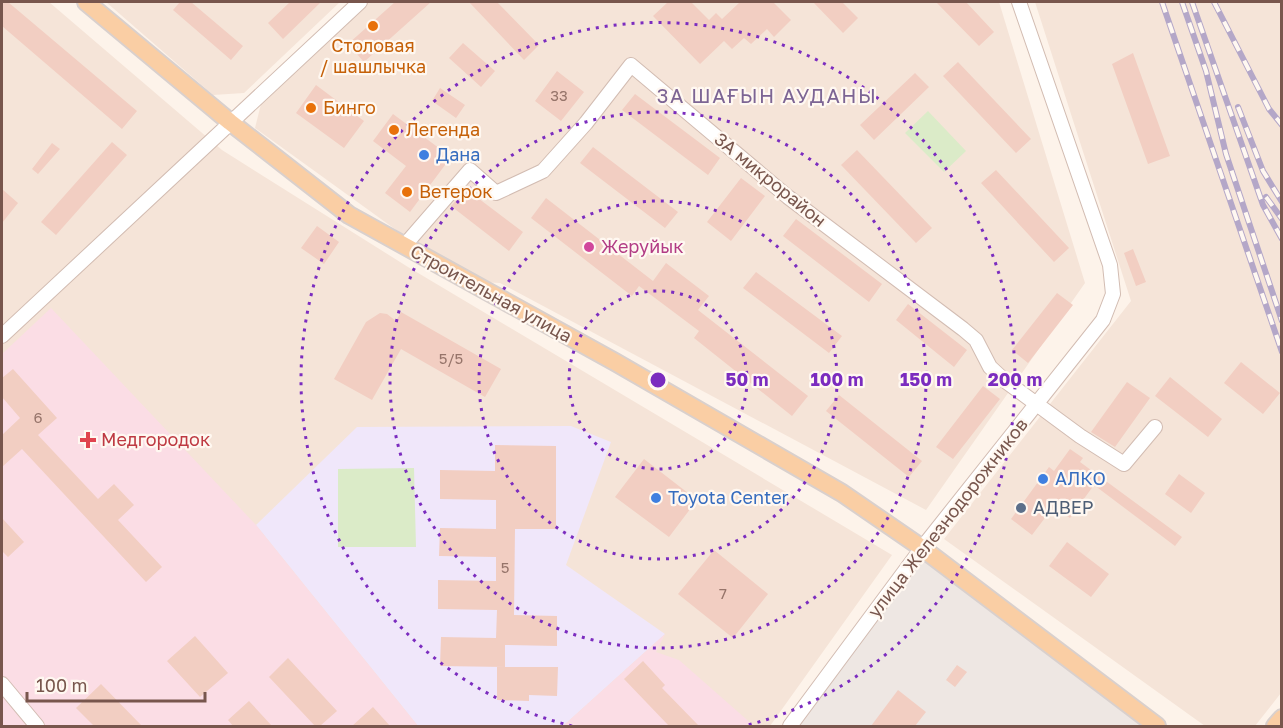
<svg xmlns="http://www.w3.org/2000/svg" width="1283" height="728" font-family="'Golos Text',sans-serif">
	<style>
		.residential { fill: #f5e4d8 }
		.industrial { fill: #eee7e3 }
		.education { fill: #f0e7fa }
		.medical { fill: #fbdde5 }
		.green { fill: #dbebc8 }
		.building { fill: #f2cec2 }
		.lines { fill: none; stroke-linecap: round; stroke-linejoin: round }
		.minor-casing { stroke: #d2bcb2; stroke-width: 16 }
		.major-casing { stroke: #d9d0cd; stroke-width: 20 }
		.minor { stroke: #fff; stroke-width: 14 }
		.major { stroke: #facea4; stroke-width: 16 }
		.rail-casing { stroke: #b4a7c8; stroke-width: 6 }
		.rail { stroke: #fff8f1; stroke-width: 4; stroke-dasharray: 11; stroke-linecap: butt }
		.ring { fill: none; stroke: #7b2cbf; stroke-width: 3; stroke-dasharray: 3 6 }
		.food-dot { fill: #e8710a; stroke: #fff8f1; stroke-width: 2 }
		.shop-dot { fill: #3f7fe0; stroke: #fff8f1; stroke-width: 2 }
		.hotel-dot { fill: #d1479c; stroke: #fff8f1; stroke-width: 2 }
		.health-dot { fill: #e0444e; stroke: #fff8f1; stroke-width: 2 }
		.service-dot { fill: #5c6f8a; stroke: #fff8f1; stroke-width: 2 }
		.labels { text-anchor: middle; stroke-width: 4.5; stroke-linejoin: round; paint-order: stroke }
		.number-label { font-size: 15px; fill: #96746a }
		.food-label { font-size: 18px; fill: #c56008; stroke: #fff8f1; text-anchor: start }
		.shop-label { font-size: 18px; fill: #366cbe; stroke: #fff8f1; text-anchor: start }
		.street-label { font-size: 18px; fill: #78564d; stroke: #fff8f1 }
		.hotel-label { font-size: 18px; fill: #b23c85; stroke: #fff8f1; text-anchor: start }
		.health-label { font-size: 18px; fill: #be3a42; stroke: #fff8f1; text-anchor: start }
		.service-label { font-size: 18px; fill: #4e5e75; stroke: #fff8f1; text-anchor: start }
		.neighbourhood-label { font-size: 20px; letter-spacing: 1.5px; fill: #7d6594; stroke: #fff8f1 }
		.centre { fill: #7b2cbf; stroke: #fff8f1; stroke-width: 3 }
		.ring-label { font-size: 18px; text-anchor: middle; font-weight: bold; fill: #7b2cbf; stroke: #fff8f1; stroke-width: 4.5; stroke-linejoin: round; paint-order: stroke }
	</style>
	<rect width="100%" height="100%" fill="#fdf3ea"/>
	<path class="residential" d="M2 2H49L222 150 408 267 892 555 770 726H2Z
		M106 2H340L244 93 213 95Z
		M368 2H999L1085 283 926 510 500 283 481 282 417 245 255 128 262 100Z
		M1035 2H1281V693L1255 726H1205L944 539 1131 301Z"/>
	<path class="industrial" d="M922 548 1157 726H789Z"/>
	<path class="education" d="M571 426 611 442 566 565 665 634 563 726H418L256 525 357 427Z"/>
	<path class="medical" d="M51 308 256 525 418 726H2V354Z
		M665 634 656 652 679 660 754 726H563Z"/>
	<path class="green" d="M928 111 966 151 944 172 905 133Z
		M414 468 416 547H338V469Z"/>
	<path class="building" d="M2 2H8L137 111 122 129 2 26Z
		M180 2H191L243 46 231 60 173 10Z
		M290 2H321L283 39 268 23Z
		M395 2H431L364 62 348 44Z
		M469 2H497L539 45 524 60Z
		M668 2H691L709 20 716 13 722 19 740 2H773L791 20 774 37 767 29 751 44 744 38 732 49 724 41 700 64 653 16Z
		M813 2H842L858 18 843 33Z
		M936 2H966L994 32 979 46Z
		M463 43 495 71 481 87 449 58Z
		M1133 53 1170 156 1148 164 1112 64Z
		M958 62 1031 139 1016 153 943 76Z
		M557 71 584 92 561 121 535 101Z
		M915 73 929 87 874 140 860 125Z
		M316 85 364 121 344 148 296 113Z
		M440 88 465 105 456 118 432 101Z
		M635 94 720 158 708 175 622 110Z
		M393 114 451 157 410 212 385 193 406 166 373 141Z
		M112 142 127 155 56 235 41 222Z
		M52 143 60 149 38 174 32 169Z
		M593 147 678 212 665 228 580 163Z
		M857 150 932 228 916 243 841 165Z
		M996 170 1069 248 1054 262 981 183Z
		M741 178 765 196 731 241 707 222Z
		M2 189 18 203 2 223Z
		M466 189 523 232 509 251 451 206Z
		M546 198 653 281 666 263 709 296 698 310 808 396 792 416 694 338 699 331 639 286 632 296 531 218Z
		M796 219 882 284 869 302 783 236Z
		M317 226 339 242 324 264 301 248Z
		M1133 249 1146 282 1136 286 1124 253Z
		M756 272 842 336 829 353 743 288Z
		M1057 293 1073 305 1028 363 1012 350Z
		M908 304 967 350 954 367 896 320Z
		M401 312 501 369 485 397 401 349 372 400 334 379 366 322 380 313 387 314 396 321Z
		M1241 362 1280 393 1263 414 1224 383Z
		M13 369 57 418 38 435 98 499 114 484 134 505 118 520 162 567 146 582 22 449 2 467V435L20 418 2 397V378Z
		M1170 377 1222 419 1208 437 1155 396Z
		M1127 382 1150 398 1115 447 1091 432Z
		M983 386 1000 399 953 459 936 447Z
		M839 395 922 461 909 477 826 411Z
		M495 445 556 446V529H515L514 615 557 616V646L505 645V667L440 666 441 637 496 638 497 610 438 609V580L496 581V557L439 556 440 528 496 529V500L440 499V470L495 471Z
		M1070 449 1083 458 1080 462 1182 537 1175 546 1094 485 1070 518 1054 506 1032 535 1011 519 1049 467 1054 471Z
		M644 459 697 500 669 537 615 497Z
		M1179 474 1205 493 1191 513 1165 494Z
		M2 518 24 542 8 557 2 551Z
		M1067 542 1109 574 1091 597 1049 566Z
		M714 550 768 594 733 638 678 594Z
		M195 636 228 673 200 697 167 661Z
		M288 658 337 711 320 726H315L269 677Z
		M643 661 665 685 662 688 699 726H669L624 679Z
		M957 665 967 672 955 687 946 680Z
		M497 667H558L557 696 529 695V701L497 700Z
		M101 684 142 726H94L76 708Z
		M898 690 926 712 915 726H871Z
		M249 701 272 726H233L228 720Z
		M373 707 390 726H352Z"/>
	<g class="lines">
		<defs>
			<path id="minor" d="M404 246 470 170 496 193 543 171 586 123 631 65 788 197 963 329 976 340 990 367 1004 380 1080 436 1124 464 1155 427
				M2 336 360 2
				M2 684 37 726
				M790 726 922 548 1103 320 1113 294 1110 265 1019 2"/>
			<path id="major" d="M86 2 230 122 349 215 615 362 842 493 922 548 1157 726
				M1275 726 1282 718"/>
		</defs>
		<use href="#minor" class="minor-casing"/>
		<use href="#major" class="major-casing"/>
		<use href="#minor" class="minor"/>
		<use href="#major" class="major"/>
		<defs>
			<path id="rail" d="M1162 2 1282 352
				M1182 2 1206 71 1226 154 1282 321
				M1192 2 1263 205 1282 239
				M1214 2 1269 109 1282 125
				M1238 107 1263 171 1282 202
				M1266 197 1282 219"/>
		</defs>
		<use href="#rail" class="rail-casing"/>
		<use href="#rail" class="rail"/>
	</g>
	<g class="ring">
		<circle cx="658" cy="380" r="89"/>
		<circle cx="658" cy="380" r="179"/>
		<circle cx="658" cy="380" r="268"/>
		<path d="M572 726A357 357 0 1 1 744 726"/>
	</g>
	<g class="food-dot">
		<circle cx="373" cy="26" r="6"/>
		<circle cx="311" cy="108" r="6"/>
		<circle cx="394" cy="130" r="6"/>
		<circle cx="407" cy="192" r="6"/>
	</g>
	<g class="shop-dot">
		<circle cx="424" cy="155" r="6"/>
		<circle cx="1043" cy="479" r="6"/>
		<circle cx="656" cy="498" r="6"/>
	</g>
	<circle class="hotel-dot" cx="589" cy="247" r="6"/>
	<path class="health-dot" d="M85 431h6v6h6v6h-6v6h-6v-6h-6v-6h6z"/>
	<circle class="service-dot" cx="1021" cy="508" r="6"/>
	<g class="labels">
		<g class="number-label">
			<text x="559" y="101">33</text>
			<text x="451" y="364">5/5</text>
			<text x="38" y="423">6</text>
			<text x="505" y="573">5</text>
			<text x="723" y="599">7</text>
		</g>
		<g class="food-label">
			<text x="373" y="52" text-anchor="middle">Столовая<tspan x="373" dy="21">/ шашлычка</tspan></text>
			<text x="323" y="114">Бинго</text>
			<text x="406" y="136">Легенда</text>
			<text x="419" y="198">Ветерок</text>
		</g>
		<g class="shop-label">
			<text x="436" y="161">Дана</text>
			<text x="1055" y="485">АЛКО</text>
			<text x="668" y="504">Toyota Center</text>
		</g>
		<g class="street-label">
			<text transform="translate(770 180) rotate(39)" y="6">3А микрорайон</text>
			<text transform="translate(491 294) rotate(29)" y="6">Строительная улица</text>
			<text transform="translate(948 518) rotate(-52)" y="6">улица Железнодорожников</text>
		</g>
		<g class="hotel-label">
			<text x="601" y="253">Жеруйык</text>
		</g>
		<g class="health-label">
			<text x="101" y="446">Медгородок</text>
		</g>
		<g class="service-label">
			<text x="1033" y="514">АДВЕР</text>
		</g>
		<g class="neighbourhood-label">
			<text x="767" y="103">3А ШАҒЫН АУДАНЫ</text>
		</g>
	</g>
	<circle cx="658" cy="380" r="9" class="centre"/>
	<g class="ring-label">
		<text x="747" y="386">50 m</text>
		<text x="837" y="386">100 m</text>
		<text x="926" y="386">150 m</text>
		<text x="1015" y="386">200 m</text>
	</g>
	<rect width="1283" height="728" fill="none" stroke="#78564d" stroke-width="6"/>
	<path d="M27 692v9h178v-9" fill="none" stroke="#78564d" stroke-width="3"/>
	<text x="36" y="692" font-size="18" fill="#78564d" stroke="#fff8f1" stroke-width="4.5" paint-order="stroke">100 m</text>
</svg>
